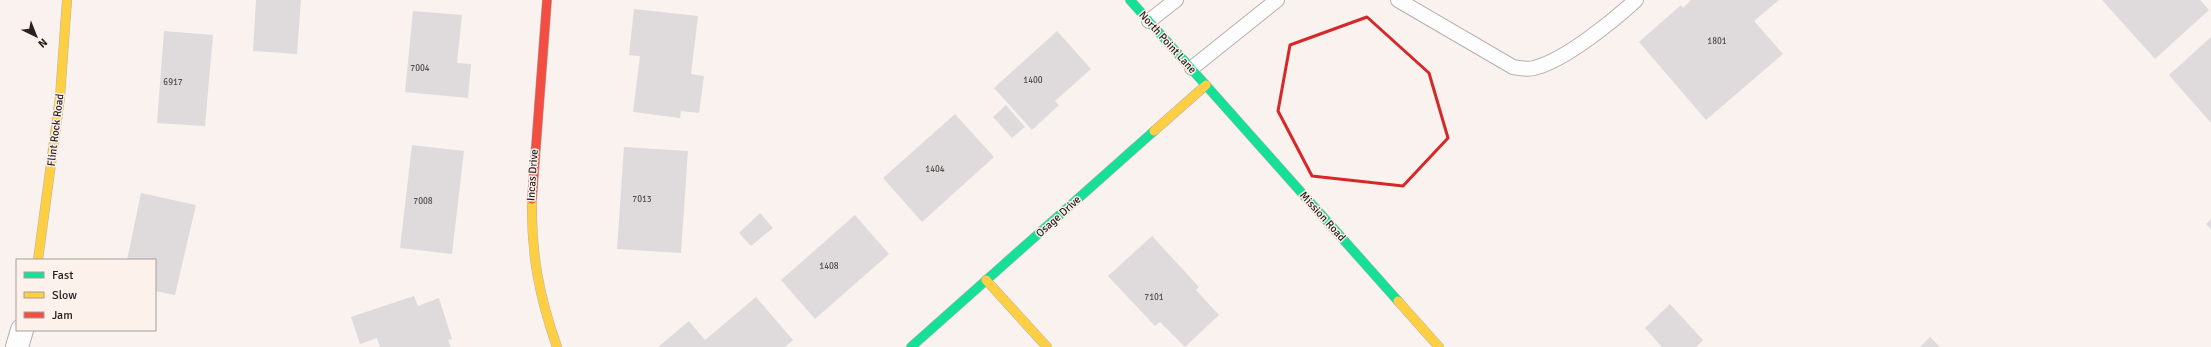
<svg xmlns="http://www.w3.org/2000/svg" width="2211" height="347" font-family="Signika,sans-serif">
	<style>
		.building { fill: #dfdbdd }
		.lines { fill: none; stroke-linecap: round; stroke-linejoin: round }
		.lane-casing { stroke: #b6b1ae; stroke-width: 16 }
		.street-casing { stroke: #b6b1ae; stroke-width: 24 }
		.fast-casing { stroke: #b6b1ae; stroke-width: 10 }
		.slow-casing { stroke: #b6b1ae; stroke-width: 10 }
		.jam-casing { stroke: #b6b1ae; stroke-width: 10 }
		.lane { stroke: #fefdfd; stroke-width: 14 }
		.street { stroke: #fefdfd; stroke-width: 22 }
		.fast { stroke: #16e098; stroke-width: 9 }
		.slow { stroke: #ffcf43; stroke-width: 9 }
		.jam { stroke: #f24e42; stroke-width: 9 }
		.marked { fill: none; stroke: #d62828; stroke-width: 3; stroke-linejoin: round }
		.labels { text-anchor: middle; stroke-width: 3; stroke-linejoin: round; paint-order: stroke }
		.number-label { font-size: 9px; fill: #55504e }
		.street-label { font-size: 11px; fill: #27211f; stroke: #fdf1eb }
	</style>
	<rect width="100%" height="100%" fill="#f9f2ef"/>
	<path class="building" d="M256 0H301L297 54 253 51Z
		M1691 0H1779L1754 21 1783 54 1706 120 1639 42 1681 5 1683 8Z
		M2102 0H2200L2209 10 2155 59Z
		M634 9 698 16 691 74 704 76 699 113 681 111 680 118 633 112 640 56 629 55Z
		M413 11 462 15 457 63 471 64 468 98 405 92Z
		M164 31 213 35 205 126 157 123Z
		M1057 31 1091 69 1055 101 1059 105 1032 130 994 88Z
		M2211 37V123L2169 75Z
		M1006 105 1025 127 1012 138 993 117Z
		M955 114 994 157 922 222 883 178Z
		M412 145 464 151 452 254 400 248Z
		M624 147 688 151 681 253 617 249Z
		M141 193 196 205 175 295 155 291V260H127Z
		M760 213 773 228 751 246 739 233Z
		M855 215 889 254 815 319 781 280Z
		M2211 219V229L2206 224Z
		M1152 236 1199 287 1196 290 1219 315 1185 347 1160 322 1155 326 1108 276Z
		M414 296 418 306 439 298 452 339 448 340 451 347H380L377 338 360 344 351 317Z
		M756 297 793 340 785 347H658L689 321 705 340Z
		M1670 304 1703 340 1696 347H1662L1645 328Z
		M1930 337 1940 347H1920Z"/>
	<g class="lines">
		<defs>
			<path id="lane" d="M1398 0 1513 67C1519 68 1528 70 1534 68 1564 61 1613 21 1636 0
				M1149 21 1176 0
				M1192 68 1277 0"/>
			<path id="street" d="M17 347 22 330"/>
			<path id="fast" d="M1130 0 1398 301
				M911 347 1154 131"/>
			<path id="slow" d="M1154 131 1206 85
				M532 199C531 254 539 296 557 347
				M38 260 60 97 67 0
				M986 280 1047 347
				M1398 301 1439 347"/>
			<path id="jam" d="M532 199 547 0"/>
		</defs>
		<use href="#lane" class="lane-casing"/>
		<use href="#street" class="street-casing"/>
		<use href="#fast" class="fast-casing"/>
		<use href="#slow" class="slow-casing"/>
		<use href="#jam" class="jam-casing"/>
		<use href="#lane" class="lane"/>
		<use href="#street" class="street"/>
		<use href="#fast" class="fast"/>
		<use href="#slow" class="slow"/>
		<use href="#jam" class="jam"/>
	</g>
	<path class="marked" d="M1367 17 1429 73 1448 138 1403 186 1312 176 1278 111 1290 45Z"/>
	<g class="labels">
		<g class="number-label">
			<text x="1717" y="44">1801</text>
			<text x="420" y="71">7004</text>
			<text x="1033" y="83">1400</text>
			<text x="173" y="85">6917</text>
			<text x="935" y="172">1404</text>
			<text x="642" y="202">7013</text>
			<text x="423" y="204">7008</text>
			<text x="829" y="269">1408</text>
			<text x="1154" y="300">7101</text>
		</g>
		<g class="street-label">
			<text transform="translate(1168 42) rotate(48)" y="4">North Point Lane</text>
			<text transform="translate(55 130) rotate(-83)" y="4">Flint Rock Road</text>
			<text transform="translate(532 175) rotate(-86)" y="4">Incas Drive</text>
			<text transform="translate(1058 216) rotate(-42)" y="4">Osage Drive</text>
			<text transform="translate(1323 216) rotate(48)" y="4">Mission Road</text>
		</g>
	</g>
	<rect x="16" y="259" width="140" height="72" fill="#fdf1eb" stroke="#a79e99"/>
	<rect x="24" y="272" width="20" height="6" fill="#16e098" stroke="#a79e99"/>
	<text x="52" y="279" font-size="12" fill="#27211f">Fast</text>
	<rect x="24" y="292" width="20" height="6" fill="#ffcf43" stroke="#a79e99"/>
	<text x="52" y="299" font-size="12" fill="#27211f">Slow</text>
	<rect x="24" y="312" width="20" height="6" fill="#f24e42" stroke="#a79e99"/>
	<text x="52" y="319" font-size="12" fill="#27211f">Jam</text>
	<g transform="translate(36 36) rotate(137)" stroke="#fdf1eb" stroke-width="3" paint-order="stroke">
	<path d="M0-3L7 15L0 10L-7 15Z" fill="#27211f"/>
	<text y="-6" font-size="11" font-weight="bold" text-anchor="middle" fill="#27211f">N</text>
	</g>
</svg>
